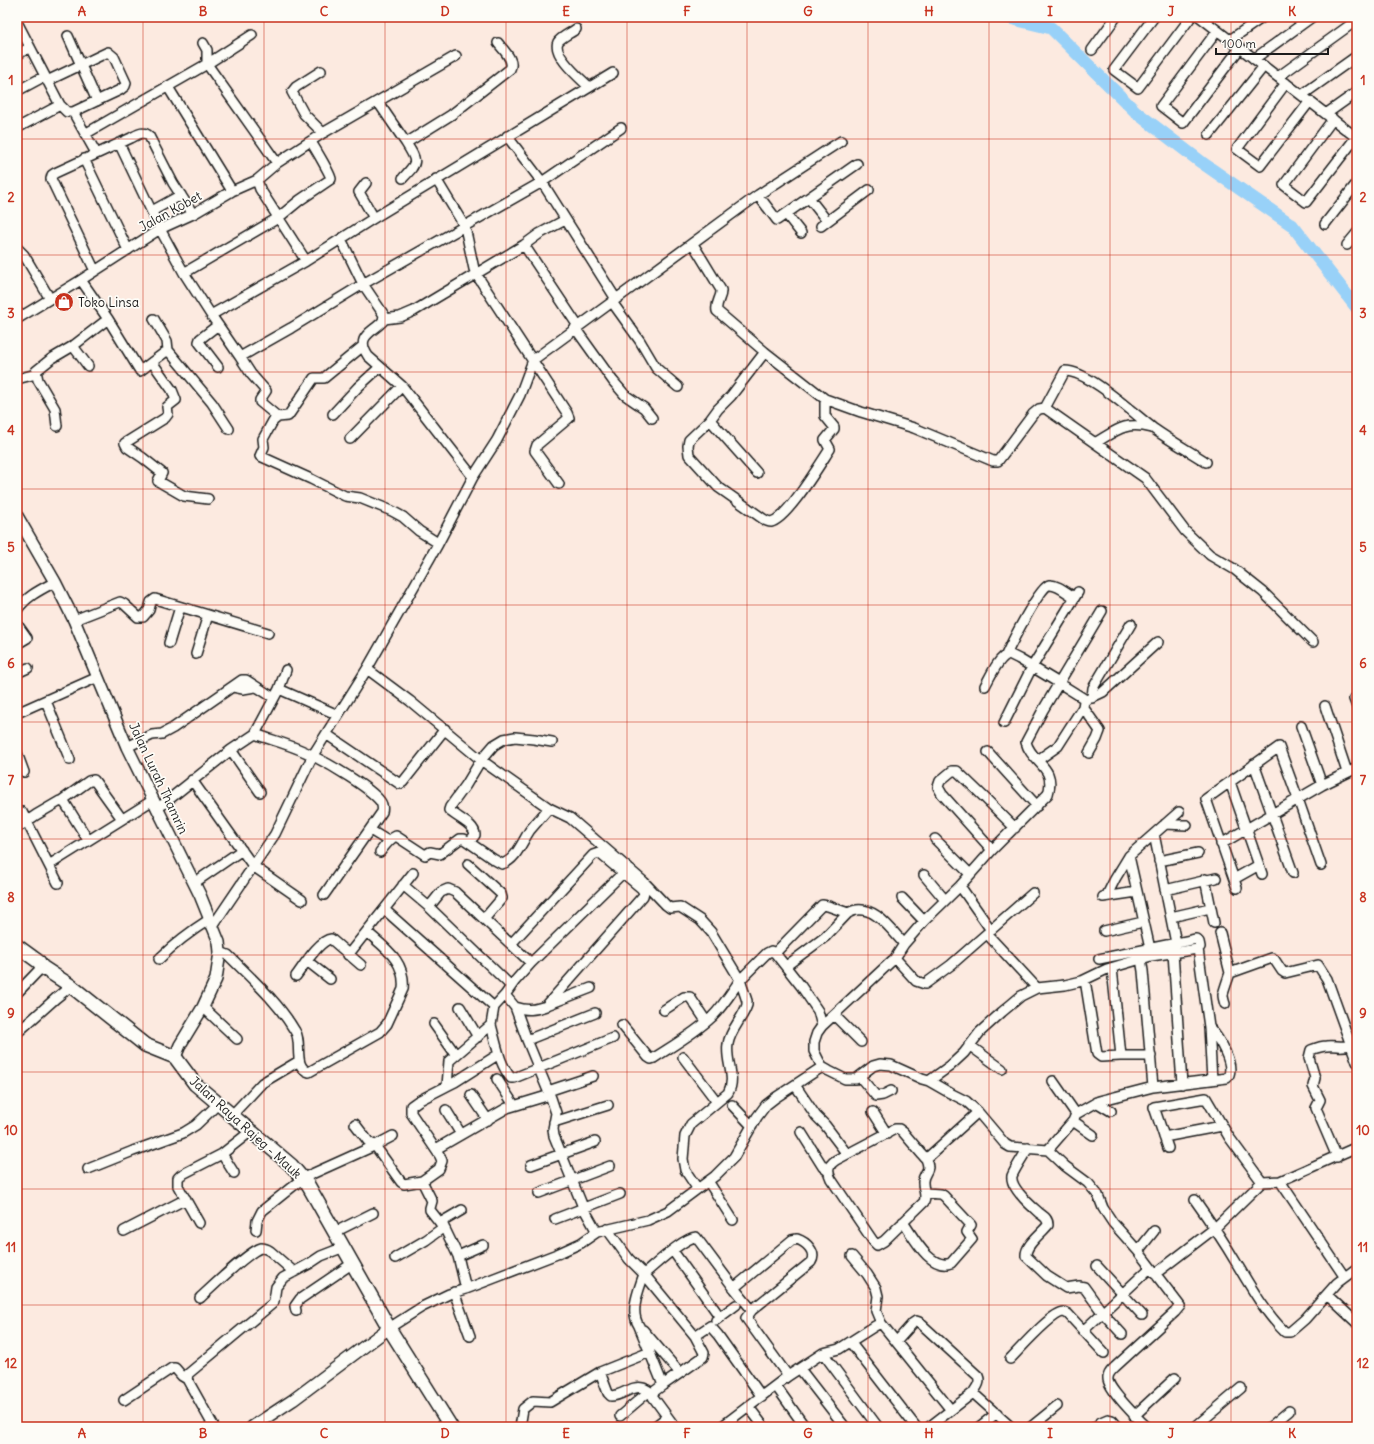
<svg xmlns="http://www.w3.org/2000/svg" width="1374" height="1444" font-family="Delius,sans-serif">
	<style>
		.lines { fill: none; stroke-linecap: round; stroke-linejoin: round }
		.river { stroke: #98d1f8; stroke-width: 13 }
		.minor-casing { stroke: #1c1c1c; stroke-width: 12 }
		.tertiary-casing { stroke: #1c1c1c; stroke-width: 14 }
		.secondary-casing { stroke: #1c1c1c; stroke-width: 16 }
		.minor { stroke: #fdfcf7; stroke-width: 9 }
		.tertiary { stroke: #fdfcf7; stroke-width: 11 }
		.secondary { stroke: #fdfcf7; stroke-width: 13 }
		.grid { fill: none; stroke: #c8321e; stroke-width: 1; stroke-opacity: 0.55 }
		.labels { text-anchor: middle; stroke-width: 3.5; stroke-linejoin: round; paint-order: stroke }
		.street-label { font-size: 13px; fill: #1c1c1c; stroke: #fdfcf7 }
		.poi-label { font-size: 13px; fill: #1c1c1c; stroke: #fdfcf7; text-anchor: start }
		.neatline { fill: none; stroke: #c8321e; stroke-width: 1.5 }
		.grid-label { font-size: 13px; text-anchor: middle; font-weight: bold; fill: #c8321e }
	</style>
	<rect width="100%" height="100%" fill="#fceae0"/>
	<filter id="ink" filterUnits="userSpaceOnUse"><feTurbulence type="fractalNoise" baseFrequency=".025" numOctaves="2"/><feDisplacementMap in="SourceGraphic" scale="8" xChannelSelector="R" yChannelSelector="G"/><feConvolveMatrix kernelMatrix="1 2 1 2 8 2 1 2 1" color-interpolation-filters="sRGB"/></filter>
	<g filter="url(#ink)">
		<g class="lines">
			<path class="river" d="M1006 17 1051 28 1137 113 1201 162 1292 225 1357 308"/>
			<defs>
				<path id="minor" d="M1154 17 1114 70 1138 88 1191 17
					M1200 17 1357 138
					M17 22 60 105 67 112H73L120 90 125 86 126 83 114 57 108 52 47 81
					M576 29C571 33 561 37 558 42 552 55 581 79 589 87
					M1217 31 1161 106 1183 123 1240 48
					M68 36 97 101
					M1230 40 1263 17
					M203 43 207 50V64L277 163
					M1092 50 1116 17
					M17 55 30 47
					M1254 59 1312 17
					M321 71 296 87 292 92 304 114 323 133
					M1278 77 1357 20
					M1286 83 1237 149 1260 166 1310 101
					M168 87 232 191
					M17 91 45 76
					M1302 95 1357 56
					M378 102 406 143 451 115 510 69C515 60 503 50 498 43
					M73 112 96 153
					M1326 114 1357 92
					M1333 119 1284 185 1306 202 1357 136
					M17 128 60 105
					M85 134 207 64 252 35
					M1209 135 1264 66
					M507 136 542 182 616 299
					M841 141 758 195 777 220 857 164
					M119 143 160 229 184 273 211 315 306 261 374 218 613 73
					M84 159 128 250
					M403 178C418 162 418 162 406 143
					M436 179 465 227 474 269 478 277 567 413 569 418 537 445 535 451 559 484
					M257 180 277 163 323 133 456 56
					M366 183 359 192 374 218
					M809 198 827 221
					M152 211 181 195
					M786 214 801 233
					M1325 224 1357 183
					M821 226 869 190
					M341 239 363 284 384 315 383 321C372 333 355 336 368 356L402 386 473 477
					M693 244 721 290C722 297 715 303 717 311L765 352 825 399 861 412 914 428 993 461H998L1033 414 1039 409 1045 408 1145 478 1185 531 1210 555 1234 569 1263 592 1313 642
					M524 245 578 326
					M1347 245 1357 233
					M17 248 24 255 50 299
					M95 271 51 179 52 175 55 173 131 138C137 135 143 130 149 136L173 183 193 214
					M184 273 278 218 300 200 331 179C331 175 315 148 311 142
					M81 280 108 319 140 371 168 350 212 403 229 429
					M612 302 640 341 656 368 678 387
					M211 315 218 325 200 339 199 342 218 367
					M17 319 81 280 160 229 193 214 232 191 257 180 260 189 306 261
					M154 319 167 341 168 350
					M384 319 400 317 414 311 524 245 539 234 565 220
					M218 325 240 357
					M575 328 613 381 625 395 644 408 652 418
					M152 362 172 390 176 400 167 407 168 414 165 418 125 443 127 447 143 458 162 473 158 481 184 496 208 499
					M88 366 73 346 108 319
					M17 379 36 374
					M1045 408 1065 371C1089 371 1134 414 1154 429 1171 441 1189 451 1206 462
					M333 414 358 387 380 367
					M278 417 288 416 314 378H324L363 346
					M710 420 689 440 688 446 689 455 718 487 762 518C765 520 767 522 771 522 787 519 820 464 830 449L825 440 834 429V427L825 416V399
					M57 426 55 409 38 380 36 371 51 359 73 346
					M350 439 402 386
					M1095 443C1117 430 1125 421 1152 428
					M757 473 710 420 718 409 731 396 765 352
					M438 543 419 531 403 517 392 511 360 498 345 496 311 479 260 456 264 447 263 439 273 421 278 417 260 402V400L266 391 251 374 240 357 291 328 363 284 542 182 621 128
					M17 610C27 596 40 590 55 582
					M74 620 120 602 124 604 138 617H143L149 610 151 602 155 599 268 633
					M17 624 27 638 17 644
					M169 643 180 607
					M196 654 208 615
					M1006 655C1011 644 1040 586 1049 585 1057 584 1067 593 1074 597
					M367 669 410 701 481 760 549 808 570 818 644 882 666 905 670 908 680 907 700 920 711 932 740 980 767 953 771 951 775 953 801 986 818 1011 822 1026
					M17 673 28 668
					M985 686C990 677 999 656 1009 654L1019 659 1059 683 1043 710 1026 742C1031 763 1057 766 1048 794L992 850 960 886 924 921 904 944 895 958 822 1026 817 1033 814 1042V1051L822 1067 829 1071 845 1079H856L873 1066 880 1064 891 1065 922 1079 929 1081 950 1093 966 1101 978 1112 1005 1144 1010 1147 1048 1150 1065 1166 1088 1183 1098 1195 1103 1208 1113 1223 1138 1251 1180 1306 1175 1312 1115 1367C1112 1370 1108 1373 1108 1378 1106 1387 1139 1420 1147 1427
					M233 687 243 689 255 687
					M279 689 338 715
					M1092 698 1093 688 1131 624
					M1354 699 1357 707
					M46 701 70 760
					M1084 701 1103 692 1158 642
					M1325 706 1347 772
					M1083 707 1100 731 1097 739 1089 753
					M17 713 98 677
					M1004 723 1032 667 1078 592
					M1301 726 1322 785
					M255 734C274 741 296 746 313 756 331 765 369 787 380 801 383 805 383 808 382 812L324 895
					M326 734 400 784 403 782 445 729
					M127 747 152 735 162 734 173 728 242 680H246L274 698
					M231 750 260 792
					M988 752 1037 806
					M17 753 24 772
					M1038 760 1058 746 1083 707 1084 701 1083 698 1059 683 1102 611
					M1254 764 1293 873
					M192 780 253 866 302 900
					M1230 782 1262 874
					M61 801 89 781 94 780 122 819
					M157 809 231 750 255 734 279 689 286 670
					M22 812 58 883
					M1165 824 1187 825
					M17 828 36 815 60 801 65 803 88 840
					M370 830 388 841
					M935 839 970 874
					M469 842 475 835C475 824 457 818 449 810L450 807 466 785 481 760 494 745 504 739 515 737 534 739 552 742
					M1221 844 1322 785 1357 768
					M992 850 942 794 938 787 940 781 952 771H957L985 798 1015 828
					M380 852C385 846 389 839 396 836L425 855 430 852 440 854 460 839H464L493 859 502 864C516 860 522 842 530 830 536 823 543 815 549 808
					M1129 856 1151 953
					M1159 861 1198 853
					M468 864 501 894 502 898 485 918
					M49 865 153 800
					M924 875 945 900
					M1205 879 1214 923
					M1234 879 1259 865
					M194 883 242 850
					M403 885 429 907
					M960 886 991 930
					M1237 888 1206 799 1279 747 1298 799 1321 865
					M1165 890 1216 878
					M1107 895 1115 879 1129 856 1154 834
					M1103 897 1137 892
					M902 898 924 921
					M385 910 494 1007 505 995
					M1171 917 1210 908
					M212 927 275 834 313 755 367 669 438 544 473 477 497 440 520 395 533 360 758 195
					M1104 931 1143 922
					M1220 933 1230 973 1272 958 1274 959 1282 971 1285 973 1318 965 1327 979 1357 1062
					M987 934 1037 988
					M1176 943 1154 834 1179 812
					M511 944 593 855 599 853 641 888 644 892 643 896 546 1006C534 1010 528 1011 515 1007
					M220 952 228 955C252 979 278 1002 295 1031 303 1042 292 1067 309 1072L380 1032 387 1024 403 989C406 961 385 948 367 932
					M775 953 822 905 828 906 848 913
					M1173 953 1182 1084
					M348 955 413 873
					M895 958 916 981 925 984 951 965 1033 893
					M159 959C175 943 191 931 210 919
					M1099 959 1196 939 1199 942 1200 947 1198 949 1209 1027 1212 1080
					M307 961 330 979
					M786 966 825 937 848 913C871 900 891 929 904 944
					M1112 968 1121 1056H1151
					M296 976C303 967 319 940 331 939L361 965
					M1085 980 1097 1054 1101 1057 1120 1056
					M511 986 429 907 441 892 448 889 455 892 531 963
					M17 993 42 967
					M1225 1004C1224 1001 1223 998 1223 995 1223 993 1229 976 1230 973
					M547 1005 591 988
					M203 1007 237 1039
					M460 1007 478 1037
					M664 1010 684 997H690L706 1021
					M834 1015 861 1042
					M434 1024 456 1055
					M491 1025C496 1042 499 1064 511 1078H514L613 1038
					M622 1025 648 1057 651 1059 654 1058C674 1045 695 1033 712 1017 723 1006 731 993 740 980
					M17 1033 56 998 71 986
					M527 1040 595 1013
					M969 1045 1002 1069
					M683 1057 717 1102
					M860 1077 876 1096 883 1095 891 1091
					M497 1079 514 1105
					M929 1081 950 1066 964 1053 980 1032 1002 1012 1021 996 1037 988 1065 985 1082 981 1107 969 1151 956 1198 949
					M1053 1081 1076 1114
					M795 1085 816 1116 825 1125 847 1154
					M447 1086 455 1082 499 1054
					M1153 1087 1227 1078C1237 1066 1218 1037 1209 1027
					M548 1091 593 1076
					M471 1095 488 1120
					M1096 1102 1111 1111
					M732 1105 752 1126
					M446 1110 461 1134
					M873 1112 887 1134
					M232 1115 262 1083 299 1061
					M1073 1121 1093 1135
					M554 1122 608 1105
					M355 1124 368 1141 376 1147 401 1182 404 1184 422 1181 439 1169 442 1161 440 1156 411 1113V1106L418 1101 447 1086 449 1061 491 1025 494 1007
					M801 1132 823 1167 828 1171
					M1164 1137 1222 1126
					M1028 1148C1024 1155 1014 1170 1012 1176 1010 1187 1029 1204 1037 1211 1042 1216 1048 1217 1048 1225 1041 1234 1025 1245 1026 1256L1047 1276 1066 1288 1079 1286 1084 1287 1102 1312 1122 1334
					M1168 1148 1154 1107 1206 1098 1229 1137 1262 1182
					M436 1149 507 1108 550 1095
					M1048 1150 1073 1121 1076 1114 1099 1101 1153 1087 1143 971 1141 959
					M222 1154 234 1173
					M1337 1157 1316 1108 1320 1100 1313 1086 1315 1078 1309 1058 1311 1050C1316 1048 1322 1046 1327 1046 1337 1045 1340 1048 1350 1045
					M926 1159 903 1132 899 1129H895L836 1160C828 1165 827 1171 831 1179L873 1241 877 1245 884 1241 924 1202C927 1195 923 1190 923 1183 922 1172 932 1173 926 1159L978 1112
					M531 1165 595 1142
					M88 1169 133 1151 183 1133 196 1125 218 1104
					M422 1181 432 1201 430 1208V1210L445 1229 458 1256
					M708 1181 733 1220
					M1280 1181 1344 1276
					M697 1188 685 1170 683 1159 685 1136 691 1124 728 1093C737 1078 725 1061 728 1044 730 1030 743 1018 747 1005V1001L740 980
					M539 1193 610 1166
					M1195 1200C1210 1221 1224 1242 1237 1264 1250 1286 1266 1314 1285 1332H1290L1305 1319 1337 1283 1357 1268
					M555 1219 620 1194
					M903 1222C913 1236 930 1271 951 1263L972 1239 967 1232 971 1225 944 1196 941 1194 925 1193
					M199 1223 178 1186V1178L181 1175 222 1154 251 1131
					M440 1223 462 1210
					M607 1229 629 1259 644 1274C639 1290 629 1311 639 1326L663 1385 652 1393 653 1397 675 1427
					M256 1230 257 1221 262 1211 303 1178 374 1146 393 1136
					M124 1231 186 1199
					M335 1232 373 1213
					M597 1232 583 1207 554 1136 553 1129 556 1113 551 1098 527 1040 515 1007 505 995 515 981 531 963 628 868
					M673 1251 720 1317
					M1138 1251 1154 1231
					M852 1256 867 1274 876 1288 878 1296 876 1311 881 1323 951 1410
					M395 1258 426 1240 444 1227
					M1097 1266 1142 1315
					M1155 1274 1215 1228 1262 1182 1280 1181 1357 1147
					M734 1288 696 1237C683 1238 654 1266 644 1274L695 1336 710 1326 718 1335 762 1397
					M466 1289 458 1256 483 1245
					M454 1292 470 1336
					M1327 1295 1357 1323
					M200 1298C211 1288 249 1251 261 1248 265 1248 267 1249 270 1251L294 1272
					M752 1310 734 1288 792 1240 797 1239C806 1242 817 1252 811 1262L752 1310 746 1318 788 1376
					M296 1311 295 1306 300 1299 353 1263
					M716 1320 736 1305
					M389 1328 422 1307 449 1294 466 1289 557 1254 581 1243 597 1232 648 1220 668 1211 715 1176 734 1157 757 1117 766 1105 775 1098 822 1067
					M643 1330 680 1373
					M1083 1331 1150 1268
					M897 1341 913 1323 916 1321 919 1322 978 1376C981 1382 977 1387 973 1393
					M850 1342 916 1427
					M823 1353 878 1427
					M1010 1359C1020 1349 1052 1312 1064 1312L1068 1314 1104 1353
					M800 1369 845 1427
					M600 1372 650 1352
					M663 1385 703 1357 704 1353 695 1336
					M776 1386 805 1427
					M124 1400 172 1368H175L182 1376 187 1379
					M748 1406 764 1427
					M620 1416 646 1394 648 1391
					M1134 1416 1175 1378
					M214 1427 187 1379 188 1374 272 1304 274 1301 276 1287 283 1278 309 1264 321 1256 344 1247
					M520 1427 523 1409 533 1401 550 1402 600 1372 608 1393 611 1396C622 1396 632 1385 643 1388 646 1389 649 1391 652 1393
					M654 1427 667 1417
					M721 1427 788 1376 823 1353 839 1349 875 1326 881 1323
					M929 1427 973 1393 1011 1427
					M979 1427 997 1413
					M1031 1427 1057 1406
					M1095 1427 1101 1422 1108 1419 1112 1420 1118 1427
					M1195 1427 1241 1388
					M1270 1427 1289 1411"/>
				<path id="tertiary" d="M17 516 55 582 74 620 127 747 200 895 219 942 220 952 216 979 203 1007 180 1045 175 1057
					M252 1427 293 1400 389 1328"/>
				<path id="secondary" d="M17 946 39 962 42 967 71 986 145 1045 175 1057 195 1084 291 1165 308 1185 389 1328 451 1427"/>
			</defs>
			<use href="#minor" class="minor-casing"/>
			<use href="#tertiary" class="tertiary-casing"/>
			<use href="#secondary" class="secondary-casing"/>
			<use href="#minor" class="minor"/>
			<use href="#tertiary" class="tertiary"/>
			<use href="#secondary" class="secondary"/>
		</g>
	</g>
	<path class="grid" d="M143 17V1427M264 17V1427M385 17V1427M506 17V1427M627 17V1427M747 17V1427M868 17V1427M989 17V1427M1110 17V1427M1231 17V1427M17 139H1357M17 255H1357M17 372H1357M17 489H1357M17 605H1357M17 722H1357M17 839H1357M17 955H1357M17 1072H1357M17 1189H1357M17 1305H1357"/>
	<defs>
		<symbol id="shop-disc" viewBox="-11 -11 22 22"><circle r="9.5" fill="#c8321e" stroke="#fdfcf7"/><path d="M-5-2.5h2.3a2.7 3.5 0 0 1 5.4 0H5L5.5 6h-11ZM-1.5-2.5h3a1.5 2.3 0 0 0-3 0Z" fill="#fff"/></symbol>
	</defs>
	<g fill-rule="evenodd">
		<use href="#shop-disc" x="53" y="291" width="22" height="22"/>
	</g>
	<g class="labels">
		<g class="street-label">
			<text transform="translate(170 211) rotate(-29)" y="5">Jalan Kobet</text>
			<text transform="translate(159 778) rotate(65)" y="5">Jalan Lurah Thamrin</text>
			<text transform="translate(246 1127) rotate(42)" y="5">Jalan Raya Rajeg - Mauk</text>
		</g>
		<g class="poi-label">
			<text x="78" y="307">Toko Linsa</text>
		</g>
	</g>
	<rect width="1374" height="1444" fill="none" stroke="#fdfcf7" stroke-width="44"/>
	<path d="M1216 48v6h112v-6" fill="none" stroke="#1c1c1c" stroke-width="2"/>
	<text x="1222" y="48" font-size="12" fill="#1c1c1c" stroke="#fdfcf7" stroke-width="3" paint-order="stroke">100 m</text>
	<rect x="22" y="22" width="1330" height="1400" class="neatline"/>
	<g class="grid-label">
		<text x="82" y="16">A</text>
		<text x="203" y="16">B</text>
		<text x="324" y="16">C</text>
		<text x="445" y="16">D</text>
		<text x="566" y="16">E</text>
		<text x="687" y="16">F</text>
		<text x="808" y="16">G</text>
		<text x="929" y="16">H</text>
		<text x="1050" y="16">I</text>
		<text x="1171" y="16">J</text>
		<text x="1292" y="16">K</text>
		<text x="11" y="85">1</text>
		<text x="1363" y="85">1</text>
		<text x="11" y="202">2</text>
		<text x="1363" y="202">2</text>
		<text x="11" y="318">3</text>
		<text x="1363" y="318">3</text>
		<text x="11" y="435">4</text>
		<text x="1363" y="435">4</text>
		<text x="11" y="552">5</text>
		<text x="1363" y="552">5</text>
		<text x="11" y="668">6</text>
		<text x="1363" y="668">6</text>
		<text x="11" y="785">7</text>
		<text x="1363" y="785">7</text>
		<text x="11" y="902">8</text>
		<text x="1363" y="902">8</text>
		<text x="11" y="1018">9</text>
		<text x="1363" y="1018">9</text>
		<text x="11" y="1135">10</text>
		<text x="1363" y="1135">10</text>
		<text x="11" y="1252">11</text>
		<text x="1363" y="1252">11</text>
		<text x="11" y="1368">12</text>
		<text x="1363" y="1368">12</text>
		<text x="82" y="1438">A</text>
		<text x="203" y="1438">B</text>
		<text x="324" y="1438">C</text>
		<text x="445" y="1438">D</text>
		<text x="566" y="1438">E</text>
		<text x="687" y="1438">F</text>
		<text x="808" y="1438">G</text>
		<text x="929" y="1438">H</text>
		<text x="1050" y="1438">I</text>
		<text x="1171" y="1438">J</text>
		<text x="1292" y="1438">K</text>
	</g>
</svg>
